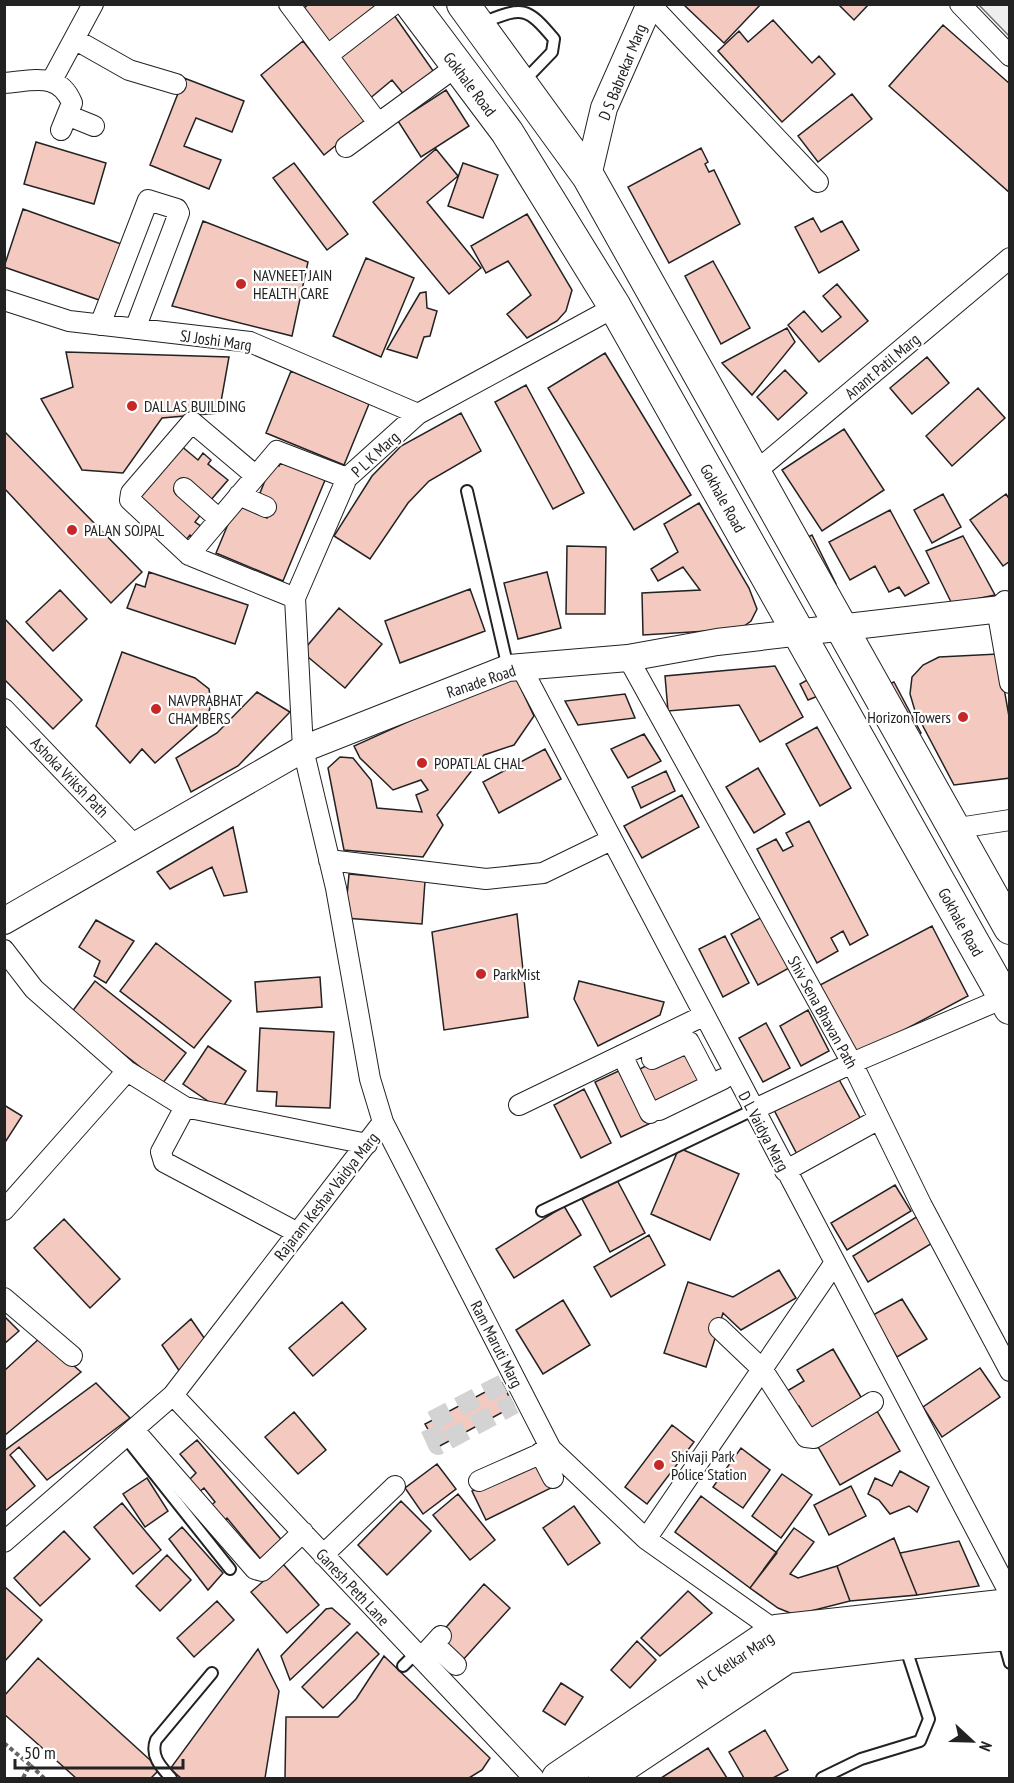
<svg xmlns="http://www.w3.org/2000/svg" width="1014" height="1783" font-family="'PT Sans Narrow',sans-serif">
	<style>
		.green { fill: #eee; stroke: #6f6f6f; stroke-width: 1.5 }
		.building { fill: #f3c9c0; stroke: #222; stroke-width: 1.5 }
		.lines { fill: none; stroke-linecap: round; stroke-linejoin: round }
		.minor-tunnel { stroke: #d3d3d3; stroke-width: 20; stroke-dasharray: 20 10; stroke-linecap: butt }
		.service-casing { stroke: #222; stroke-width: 14 }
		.minor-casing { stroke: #222; stroke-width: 22 }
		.tertiary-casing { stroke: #222; stroke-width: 28 }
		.primary-casing { stroke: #222; stroke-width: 34 }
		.path { stroke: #646464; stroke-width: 4; stroke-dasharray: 4.5 3; stroke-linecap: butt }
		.service { stroke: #fff; stroke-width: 10 }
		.minor { stroke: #fff; stroke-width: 20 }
		.tertiary { stroke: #fff; stroke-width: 26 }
		.primary { stroke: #fff; stroke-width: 32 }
		.poi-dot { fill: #c62828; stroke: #fff; stroke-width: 2 }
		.labels { text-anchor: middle; stroke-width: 4.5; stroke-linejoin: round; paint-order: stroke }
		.street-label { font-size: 16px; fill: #222; stroke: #fff }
		.poi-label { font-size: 16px; fill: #222; stroke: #fff; text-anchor: start }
	</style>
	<rect width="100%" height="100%" fill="#fff"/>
	<path class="green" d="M979 5H1009V36Z"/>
	<path class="building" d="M309 4H385L327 48 299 12Z
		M683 4H761L724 43Z
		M838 4H869L854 20Z
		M394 15 436 75 405 96 392 80 368 100 336 55Z
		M773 20 812 63 819 56 835 74 782 122 718 51 739 31 748 42Z
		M943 25 1010 84V193L889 86Z
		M303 41 366 121 324 155 261 75Z
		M184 78 244 101 232 132 196 118 184 146 221 160 209 189 150 165Z
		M446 90 469 126 421 157 398 121Z
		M852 94 872 119 818 162 798 136Z
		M36 142 106 163 94 204 24 184Z
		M701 148 708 162 705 164 709 172 714 170 740 224 669 263 628 187Z
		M436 149 458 176 427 202 481 268 449 294 373 202Z
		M294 163 348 234 327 250 273 178Z
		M463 163 498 175 483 218 448 206Z
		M23 209 121 244 102 301 4 267Z
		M527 214 572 290 566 311 557 321 527 338 507 314 531 295 508 261 486 273 471 246Z
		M813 218 821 232 842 221 859 250 819 273 795 227Z
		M203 221 308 262 292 336 172 306Z
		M366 258 414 278 381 357 333 336Z
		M713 261 750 328 721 344 685 276Z
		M837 284 868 321 819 362 788 325 804 311 822 332 841 317 823 296Z
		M426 292 427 308 437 311 430 336 424 337 417 358 387 349 420 293Z
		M787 328 795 342 752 395 722 363Z
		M66 352 229 357 219 413 162 418 123 473 82 470 41 399 73 387Z
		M605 353 691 495 634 530 548 388Z
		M927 357 949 383 912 414 890 388Z
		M785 370 807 393 778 420 757 397Z
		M291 371 369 404 344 465 266 433Z
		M526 385 584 493 553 509 495 402Z
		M978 388 1005 418 952 466 926 436Z
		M461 413 481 451 429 481 408 503 370 559 334 536 372 476 401 446Z
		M844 429 884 490 822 531 782 470Z
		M4 431 142 572 111 603 4 488Z
		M180 445 198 460 203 453 211 460 208 464 228 480 210 501 184 479 174 491 202 513 195 522 205 529 196 540 190 535 186 540 136 499Z
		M284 455 328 473 283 581 216 553 236 505 267 518 272 505 258 498 272 463 279 466Z
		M943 494 961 527 932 543 914 510Z
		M1006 494 1010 500V561L1003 566 970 520Z
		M699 503 749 588 757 609 751 621 740 629 643 635 642 593 700 590 683 567 658 581 651 569 678 552 664 524Z
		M890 510 929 583 905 596 899 587 889 592 875 566 850 580 829 542Z
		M812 535 836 584 830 587 806 538Z
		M963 536 995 595 952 604 926 551Z
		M567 546 606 547 605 614H566Z
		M149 572 248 605 235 644 127 608 136 584 145 587Z
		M547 572 561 628 518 639 504 583Z
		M470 589 485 631 400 663 385 621Z
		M60 590 87 619 53 651 26 622Z
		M339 608 382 644 345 688 302 652Z
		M4 618 82 700 53 729 4 679Z
		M122 652 195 678 209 689 211 703 208 716 155 763 142 749 130 763 96 726Z
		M998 654 1010 722V778L954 785 915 711 910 694 912 677 923 665 939 657Z
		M775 666 803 717 760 742 739 705 668 711 665 676Z
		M514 674 534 716 514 745 484 755 437 815 443 825 423 857 344 850 328 768 340 757 353 758 371 780 377 808 422 812 416 795 428 790 421 780 393 790 360 758 354 746Z
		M809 679 818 696 808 700 800 684Z
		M894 682 921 733 910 740 882 687Z
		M257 692 290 712 238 766 191 792 176 758 217 733Z
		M625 694 635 718 578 725 565 701Z
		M817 727 851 788 820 806 786 744Z
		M644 734 661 761 628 778 611 749Z
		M545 749 561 779 499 813 483 782Z
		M758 768 785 814 754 833 726 787Z
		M666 771 675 791 641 808 632 787Z
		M682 795 699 827 642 858 624 826Z
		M809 821 868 935 850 945 843 931 831 938 838 951 817 963 757 849 776 839 783 851 793 846 786 833Z
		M233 827 247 892 224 896 212 867 170 889 157 872Z
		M349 874 425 881 422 924 345 918Z
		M517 914 528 1017 444 1030 432 932Z
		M762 917 789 968 758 985 731 934Z
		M96 920 134 941 106 983 94 976 100 961 79 947Z
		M932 926 968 996 857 1055 820 985Z
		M725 936 749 983 723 997 699 949Z
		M156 943 231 1001 194 1048 120 991Z
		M320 977 322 1007 257 1012 255 982Z
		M95 981 186 1053 162 1084 71 1013Z
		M579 981 664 1002 660 1015 598 1046 574 999Z
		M808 1010 829 1051 801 1066 780 1026Z
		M766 1023 790 1068 763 1082 739 1038Z
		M260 1028 334 1032 330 1108 276 1106 277 1092 257 1091Z
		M208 1046 246 1071 221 1110 183 1084Z
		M684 1046 704 1084 655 1108 636 1071Z
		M625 1068 651 1123 621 1137 595 1082Z
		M836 1074 863 1123 800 1160 773 1108Z
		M584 1089 611 1143 581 1158 554 1105Z
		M4 1105 22 1116 4 1144Z
		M679 1148 739 1174 710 1240 651 1214Z
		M617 1180 645 1233 610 1252 582 1199Z
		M895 1185 911 1211 847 1250 831 1223Z
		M564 1206 581 1235 514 1278 496 1249Z
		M918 1216 934 1242 868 1282 853 1256Z
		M64 1219 120 1279 90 1308 34 1248Z
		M649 1235 665 1265 611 1297 594 1267Z
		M779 1270 796 1298 741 1330 723 1313 706 1367 664 1353 688 1282 733 1297Z
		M902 1299 927 1339 897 1357 873 1315Z
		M563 1300 590 1345 543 1374 516 1330Z
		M342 1302 366 1329 313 1376 289 1348Z
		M4 1316 19 1331 4 1344Z
		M191 1319 209 1345 182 1375 162 1345Z
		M41 1337 81 1372 4 1436V1371Z
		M833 1349 865 1404 815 1434 799 1406 792 1411 782 1394 804 1381 797 1370Z
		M980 1368 1000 1397 942 1437 923 1407Z
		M96 1383 130 1418 47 1480 19 1447 10 1455 35 1486 4 1512V1451Z
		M502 1383 514 1406 438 1447 425 1424Z
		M877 1411 900 1451 840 1485 817 1445Z
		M294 1412 326 1450 298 1474 265 1437Z
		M672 1425 694 1442 647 1504 625 1487Z
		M197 1440 285 1544 263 1562 227 1518 221 1523 209 1507 215 1502 204 1488 199 1492 189 1480 196 1473 180 1454Z
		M741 1448 770 1470 743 1508 713 1487Z
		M537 1459 551 1488 486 1520 472 1491Z
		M437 1464 456 1489 423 1514 405 1488Z
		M900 1471 929 1487 917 1512 909 1506 890 1514 879 1500 868 1494 875 1478 892 1486Z
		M782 1474 812 1495 781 1538 752 1516Z
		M147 1478 168 1511 145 1527 123 1494Z
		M851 1486 866 1516 829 1535 814 1505Z
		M458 1494 495 1540 470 1560 433 1515Z
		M701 1496 777 1553 750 1588 675 1532Z
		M401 1501 431 1531 387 1575 358 1545Z
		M122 1503 161 1550 133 1574 94 1527Z
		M574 1506 600 1543 568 1565 543 1528Z
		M182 1527 223 1573 208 1590 169 1539Z
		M794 1528 814 1542 790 1574 798 1578 837 1566 850 1601 795 1615 778 1608 750 1588Z
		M64 1531 90 1559 40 1606 14 1578Z
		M894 1538 917 1595 850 1601 837 1566Z
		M959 1541 979 1586 917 1595 900 1553Z
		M167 1555 191 1580 160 1611 136 1586Z
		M283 1564 319 1605 287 1633 251 1592Z
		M484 1584 510 1608 462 1661 443 1644 441 1633Z
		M4 1586 42 1620 4 1662Z
		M688 1591 712 1613 660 1656 641 1638Z
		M217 1601 234 1620 194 1657 177 1638Z
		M332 1608 350 1624 290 1680 281 1656 326 1609Z
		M357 1632 379 1654 323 1708 302 1687Z
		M637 1641 656 1660 630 1688 611 1670Z
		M258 1649 279 1691 265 1778H181L170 1769Z
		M384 1656 490 1758 482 1770 469 1778H285L286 1717H338L356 1699Z
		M38 1658 160 1769 151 1778H76L4 1714V1696Z
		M561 1683 583 1697 565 1725 543 1711Z
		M765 1730 788 1770 773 1778H744L729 1752Z
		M708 1748 727 1778H661Z"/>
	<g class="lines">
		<path class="minor-tunnel" d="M503 1384 428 1423 438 1445 514 1404"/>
		<defs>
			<path id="service" d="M481 23C522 8 525 4 554 39L552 52 524 81
				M467 491 508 668
				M542 1211 753 1110
				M125 1437 230 1569
				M1003 1638 1010 1663
				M403 1666 416 1653
				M171 1778C161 1767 150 1756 156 1740L212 1673
				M822 1778 861 1759 920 1741 929 1719 905 1646"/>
			<path id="minor" d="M289 4 378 123
				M650 4 818 182
				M960 4 1010 56
				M76 40 129 70 176 84
				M328 55 394 4
				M52 80 93 4
				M4 83C33 81 59 71 72 103L61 130
				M67 115 94 126
				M346 147 457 66
				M4 300 69 321 250 342 418 414
				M100 325 148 200 177 209 179 213 135 329
				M754 473 1010 258
				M256 476 192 422 131 493 130 500 189 555 295 598
				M184 488 219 519
				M239 495 266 507
				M189 555 277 451 347 478
				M1005 601 997 609 1010 683
				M628 658 852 1063 922 1206 1010 1371
				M521 667 1010 1594
				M4 709 135 846
				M952 829 1010 820
				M329 860 486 879 543 873 611 840
				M4 950 34 989 127 1071 185 1107 367 1144
				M622 1055 650 1113
				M652 1059 689 1042 711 1084
				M519 1105 703 1016
				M185 1107 161 1152 164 1162 298 1233
				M659 1110 723 1079
				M753 1110 852 1063 1004 998
				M383 1122 551 1449 646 1539 776 1631
				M785 1171 879 1119
				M4 1210 127 1071
				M4 1298 72 1356
				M719 1328 762 1369 806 1437 814 1438 873 1402
				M173 1395 534 1778
				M134 1430 255 1569 262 1571 303 1532
				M540 1453 553 1478
				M479 1481 551 1449
				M646 1539 834 1264
				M4 1542 173 1395 383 1122 370 1079 336 888 303 749 295 598 347 478 418 414 615 307
				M323 1555 395 1486
				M434 1644 456 1665
				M421 1658 441 1636"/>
			<path id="tertiary" d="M588 176 604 108 650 4
				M4 921 303 749 508 668 628 658 717 642 1010 608"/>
			<path id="primary" d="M411 4 507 132 615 307 1010 1008
				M463 4 588 176 1010 928
				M558 1778 776 1631 1010 1605
				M605 1778 787 1657 904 1643 1010 1634"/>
		</defs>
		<use href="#service" class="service-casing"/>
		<use href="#minor" class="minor-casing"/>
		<use href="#tertiary" class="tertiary-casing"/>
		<use href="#primary" class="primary-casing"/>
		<path class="path" d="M4 1743 30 1765
			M23 1778 30 1765 44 1778"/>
		<use href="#service" class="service"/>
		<use href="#minor" class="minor"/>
		<use href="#tertiary" class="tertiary"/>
		<use href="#primary" class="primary"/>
	</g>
	<g class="poi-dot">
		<circle cx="241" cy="284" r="6"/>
		<circle cx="132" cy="406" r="6"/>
		<circle cx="72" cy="530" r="6"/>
		<circle cx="156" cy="709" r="6"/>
		<circle cx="963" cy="717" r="6"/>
		<circle cx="422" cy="763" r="6"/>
		<circle cx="481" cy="974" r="6"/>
		<circle cx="659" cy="1465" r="6"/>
	</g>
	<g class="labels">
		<g class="street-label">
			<text transform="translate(622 72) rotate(-68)" y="6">D S Babrekar Marg</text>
			<text transform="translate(470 84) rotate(53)" y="6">Gokhale Road</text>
			<text transform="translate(216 340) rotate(8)" y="6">SJ Joshi Marg</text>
			<text transform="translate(882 366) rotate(-40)" y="6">Anant Patil Marg</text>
			<text transform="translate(375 454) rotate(-43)" y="6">P L K Marg</text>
			<text transform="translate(723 498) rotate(61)" y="6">Gokhale Road</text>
			<text transform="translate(481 681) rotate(-19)" y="6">Ranade Road</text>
			<text transform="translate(70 777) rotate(46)" y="6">Ashoka Vriksh Path</text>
			<text transform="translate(961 922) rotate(61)" y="6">Gokhale Road</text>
			<text transform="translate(823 1012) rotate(61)" y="6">Shiv Sena Bhavan Path</text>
			<text transform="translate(764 1131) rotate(62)" y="6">D L Vaidya Marg</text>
			<text transform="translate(326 1196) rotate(-52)" y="6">Rajaram Keshav Vaidya Marg</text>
			<text transform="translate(497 1344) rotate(63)" y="6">Ram Maruti Marg</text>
			<text transform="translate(353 1587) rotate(47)" y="6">Ganesh Peth Lane</text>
			<text transform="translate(735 1660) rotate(-34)" y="6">N C Kelkar Marg</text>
		</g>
		<g class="poi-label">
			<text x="253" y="281">NAVNEET JAIN<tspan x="253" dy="18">HEALTH CARE</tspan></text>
			<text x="144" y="412">DALLAS BUILDING</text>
			<text x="84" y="536">PALAN SOJPAL</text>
			<text x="168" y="706">NAVPRABHAT<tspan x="168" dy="18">CHAMBERS</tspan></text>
			<text x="951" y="723" text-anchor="end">Horizon Towers</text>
			<text x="434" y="769">POPATLAL CHAL</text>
			<text x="493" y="980">ParkMist</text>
			<text x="671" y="1462">Shivaji Park<tspan x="671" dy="18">Police Station</tspan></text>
		</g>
	</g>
	<rect width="1014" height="1783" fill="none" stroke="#222222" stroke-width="12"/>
	<g transform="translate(972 1741) rotate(112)" stroke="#ffffff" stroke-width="4.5" paint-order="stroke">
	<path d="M0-4.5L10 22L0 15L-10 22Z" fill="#222222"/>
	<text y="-9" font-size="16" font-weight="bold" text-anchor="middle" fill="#222222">N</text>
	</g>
	<path d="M15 1759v9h168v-9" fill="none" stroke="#222222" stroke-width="3"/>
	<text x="24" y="1759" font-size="18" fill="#222222" stroke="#ffffff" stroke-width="4.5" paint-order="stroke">50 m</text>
</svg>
